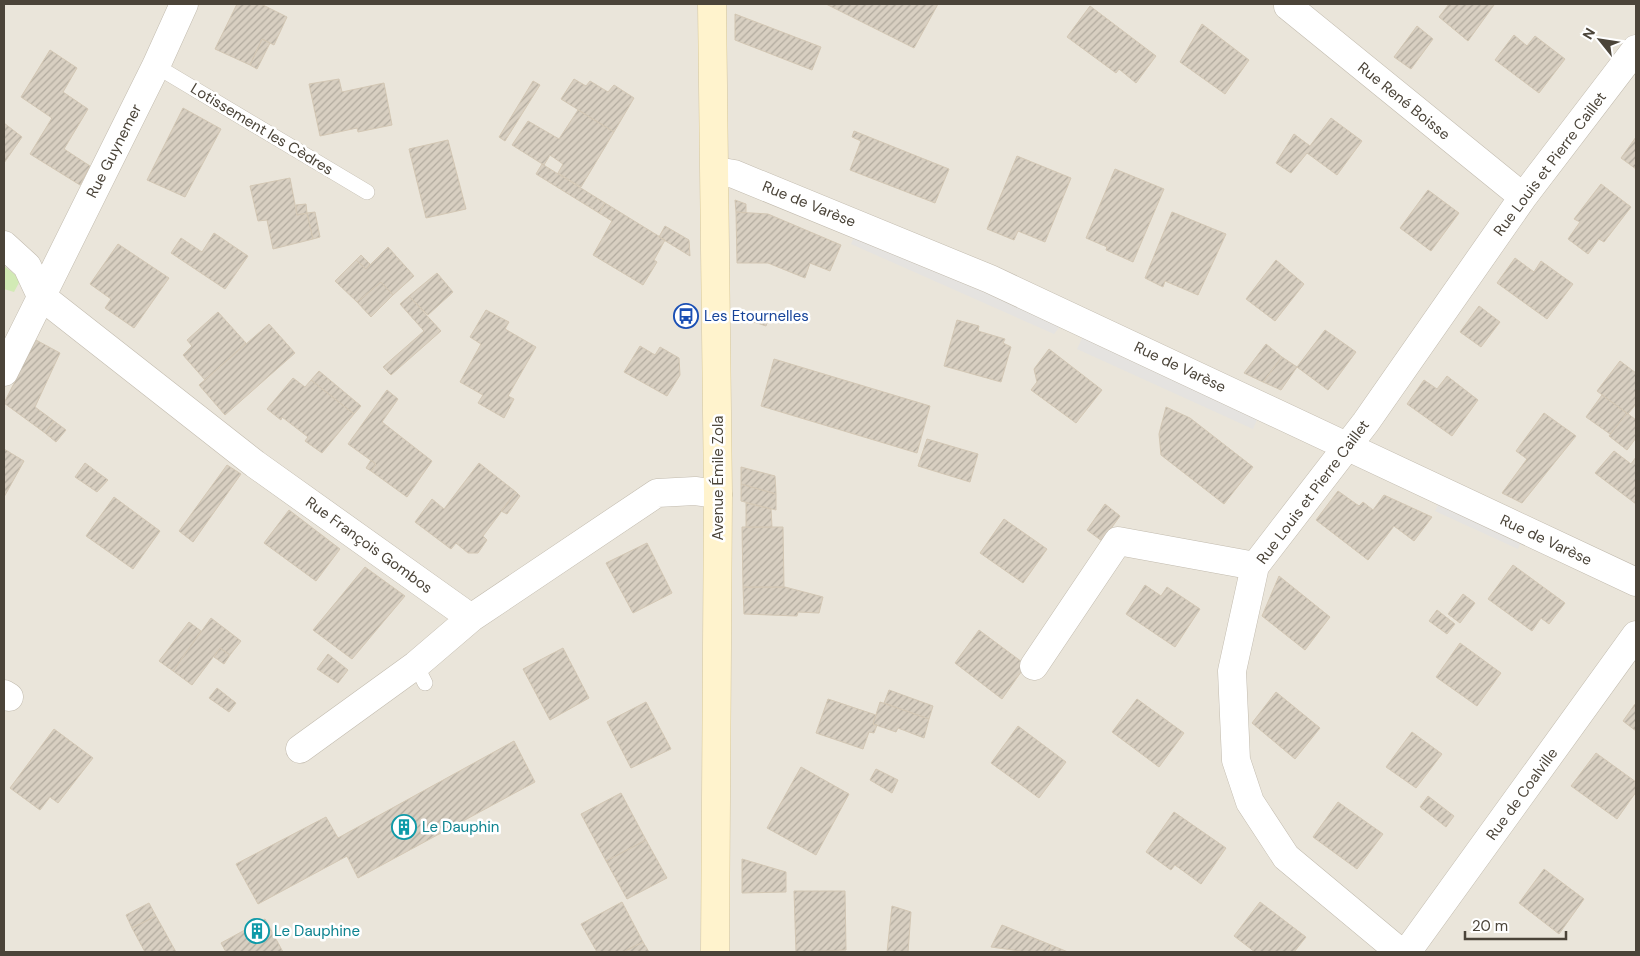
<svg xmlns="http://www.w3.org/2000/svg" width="1640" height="956" font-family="'DM Sans',sans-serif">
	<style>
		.residential { fill: #eae5da }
		.grass { fill: #d2eab5 }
		.parking { fill: #e5e3e0 }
		.building { fill: url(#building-hatch); stroke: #d3c7b4 }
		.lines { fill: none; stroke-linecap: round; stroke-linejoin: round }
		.lane-casing { stroke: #c2bbae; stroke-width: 16 }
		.street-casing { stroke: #c2bbae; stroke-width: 29 }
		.secondary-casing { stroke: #d6c79b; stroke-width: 29 }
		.lane { stroke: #fff; stroke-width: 15 }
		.street { stroke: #fff; stroke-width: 28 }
		.secondary { stroke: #fff3cd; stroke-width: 28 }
		.labels { text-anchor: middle; stroke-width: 5; stroke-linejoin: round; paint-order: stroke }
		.street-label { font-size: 15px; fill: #4b4439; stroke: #fff }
		.transit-label { font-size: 15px; fill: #164399; stroke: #fff; text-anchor: start }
		.culture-label { font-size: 15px; fill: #0d838f; stroke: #fff; text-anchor: start }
	</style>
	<defs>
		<pattern id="building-hatch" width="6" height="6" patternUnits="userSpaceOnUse" patternTransform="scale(1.25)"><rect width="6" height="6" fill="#d8cfc1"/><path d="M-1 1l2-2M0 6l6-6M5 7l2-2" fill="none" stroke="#b1aa9e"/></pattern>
	</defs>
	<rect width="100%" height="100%" fill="#f6f3ec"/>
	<path class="residential" d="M4 4H1636V952H4Z"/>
	<path class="grass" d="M4 266 21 279 14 292 4 289Z"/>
	<path class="parking" d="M856 233 1061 325 1054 334 851 244Z
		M1083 336 1259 415 1253 429 1077 349Z
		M1441 499 1523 537 1518 549 1435 511Z"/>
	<path class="building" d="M237 4H261L287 17 274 45 262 39 250 65 215 49Z
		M826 4H938L914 48Z
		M1449 4H1492L1494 5 1468 41 1439 17Z
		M1090 6 1156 56 1136 83 1119 69 1116 73 1067 37Z
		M735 14 821 47 812 70 735 40Z
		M1202 24 1249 60 1225 94 1180 62Z
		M1417 26 1433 39 1411 69 1394 57Z
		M1514 35 1527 46 1535 36 1565 59 1539 93 1495 60Z
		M262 39 270 43 257 69 250 65Z
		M50 50 77 68 63 92 88 109 64 149 90 166 80 185 30 154 52 118 21 97Z
		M339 79 342 92 384 83 392 125 358 132 357 128 320 136 309 84Z
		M574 79 586 86 590 81 608 92 614 85 634 98 614 132 561 99Z
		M533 81 540 85 505 141 499 137Z
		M183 108 221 129 185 197 147 180Z
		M578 110 614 132 581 187 558 173 563 164 550 155 544 165 512 145 528 121 559 139Z
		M1331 118 1362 141 1337 175 1307 153 1291 173 1276 163 1294 134 1310 146Z
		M4 123 22 137 4 163Z
		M854 131 949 169 935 203 850 170 861 141 852 137Z
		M1636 137V169L1621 158Z
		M448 140 466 209 426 218 409 149Z
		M1017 156 1071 178 1045 242 1018 231 1014 240 987 229Z
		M542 164 605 203 599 213 536 174Z
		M1115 169 1164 189 1133 262 1106 250 1107 247 1086 238Z
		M290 178 297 215 307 213 313 239 273 249 267 220 258 221 250 186Z
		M1601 184 1631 207 1604 242 1599 239 1588 254 1568 239 1580 222 1574 219Z
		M1428 190 1459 213 1431 251 1400 228Z
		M735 200 746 204V213L736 212Z
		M605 203 665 240 654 260 657 262 643 285 593 255 612 221 599 213Z
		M306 204 307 213 297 215 296 205Z
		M315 212 320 237 313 239 307 213Z
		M736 212 768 214 841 245 830 271 810 263 805 278 768 263H737Z
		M1172 212 1226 234 1198 295 1165 281 1163 287 1145 278Z
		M665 226 689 240 690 256 659 237Z
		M214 233 248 256 225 289 171 253 181 238 202 252Z
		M118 244 169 278 134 328 105 308 111 299 90 284Z
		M388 247 414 276 393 295 381 282 357 302 335 281 356 260 366 269Z
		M361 255 370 264 366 269 356 260Z
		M1515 258 1534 272 1541 261 1573 284 1547 319 1497 283Z
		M1276 260 1304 284 1275 321 1246 299Z
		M437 273 453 292 428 315 409 296Z
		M381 282 393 295 371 317 357 302Z
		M409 296 441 331 391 375 383 367 424 331 400 304Z
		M1479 306 1500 322 1481 347 1460 332Z
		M486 310 509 322 505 329 536 347 508 396 514 399 504 418 478 403 483 395 460 382 481 344 470 337Z
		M218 312 246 343 205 380 183 355 192 346 187 340Z
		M753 312 769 317 766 326 751 321Z
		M957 320 979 326 978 331 1005 339 1003 343 1011 347 1001 382 944 366Z
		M269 324 295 353 225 415 199 385Z
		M1325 330 1356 352 1328 390 1297 367Z
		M36 340 60 353 35 407 54 421 45 433 4 403Z
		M1266 344 1282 357 1263 382 1244 373Z
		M640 346 655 355 660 347 679 358 680 375 667 396 624 372Z
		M1049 349 1102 390 1076 423 1031 390 1037 382 1034 369Z
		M1282 357 1297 367 1281 390 1263 382Z
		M774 359 930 406 917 453 761 406Z
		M1620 361 1636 373V404L1628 414 1597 391Z
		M319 371 361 406 354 414 311 380Z
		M1447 376 1478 400 1452 436 1407 404 1424 380 1437 389Z
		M293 378 305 387 311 380 354 414 322 453 305 441 308 437 282 417 281 420 267 409Z
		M387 390 398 399 382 422 432 461 407 497 371 471 376 464 348 444Z
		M1602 395 1627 413 1610 434 1586 417Z
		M1166 407 1190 418 1253 467 1224 504 1161 455 1159 434Z
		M1544 413 1576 436 1522 503 1502 493 1527 459 1516 451Z
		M1627 413 1636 420V438L1627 450 1609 436Z
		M54 421 66 430 56 442 45 433Z
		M927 439 978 454 970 482 918 466Z
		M4 449 24 461 4 497Z
		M1614 451 1631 464 1636 457V504L1595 473Z
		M371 460 376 464 371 471 366 468Z
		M85 463 108 480 97 492 75 477Z
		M479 463 516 492 483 536 487 540 478 553H468L456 543 451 549 415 522 432 499 444 509Z
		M227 465 241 474 193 542 179 531Z
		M741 467 775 476 776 494 741 484Z
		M741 484 776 494V510L741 501Z
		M1338 491 1359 506 1363 502 1373 510 1384 495 1432 517 1414 541 1394 526 1368 560 1316 520Z
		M516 492 520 496 507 514 501 511Z
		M114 497 160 531 133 569 86 536Z
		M746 503 771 509 772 527H746Z
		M1105 504 1120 516 1102 541 1087 530Z
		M289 510 340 549 316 581 264 543Z
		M1004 519 1047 549 1023 583 980 553Z
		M742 527H783L784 587H743Z
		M647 543 672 593 633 613 606 563Z
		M1513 565 1565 603 1549 624 1541 618 1532 631 1488 599Z
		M365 567 405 596 352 659 313 630Z
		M1279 576 1330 617 1305 650 1262 616Z
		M1145 585 1161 596 1167 587 1200 609 1175 647 1126 614Z
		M743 587H785L823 597 819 613 798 612 797 616 744 614Z
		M1463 594 1475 603 1460 623 1448 614Z
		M1437 610 1455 624 1447 634 1429 621Z
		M211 618 241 641 230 655 220 648 192 685 173 671Z
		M189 622 201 631 173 671 159 661Z
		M979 630 1026 665 1002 699 955 663Z
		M1460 643 1501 673 1477 706 1436 677Z
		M220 648 230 655 224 664 214 657Z
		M563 648 589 698 550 720 523 669Z
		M328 654 348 670 338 683 317 669Z
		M217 688 236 703 229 712 209 698Z
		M889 690 933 706 929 719 884 703Z
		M1276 692 1320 728 1295 759 1252 723Z
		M828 699 876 715 873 724 877 725 874 733 869 732 863 749 816 733Z
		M1137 699 1184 733 1159 767 1112 732Z
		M646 702 671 749 631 768 607 722Z
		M880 702 929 719 924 738 898 728 896 732 873 724Z
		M1635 704 1636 705V731L1623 721Z
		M1018 726 1066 762 1039 798 991 763Z
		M54 729 93 758 58 803 50 797 40 810 10 788Z
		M1412 732 1442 754 1416 788 1386 767Z
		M514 741 535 782 358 878 347 856 258 904 236 864 326 817 338 838Z
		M1596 753 1636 782V792L1617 819 1571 786Z
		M801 767 849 794 816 855 767 828Z
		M876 769 898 780 892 793 870 780Z
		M621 793 646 840 606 861 581 814Z
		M1428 796 1454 816 1446 827 1420 807Z
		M1338 802 1383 834 1357 869 1313 837Z
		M1174 812 1226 848 1201 884 1175 865 1171 870 1146 852Z
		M646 840 667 878 627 899 606 861Z
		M742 859 786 872V892L742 893Z
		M1544 869 1584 899 1559 934 1519 903Z
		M794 891H845L846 950 796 952Z
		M622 902 643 942 623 952H597L581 924Z
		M1260 902 1306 937 1294 952H1255L1234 936Z
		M149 903 156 916 132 928 126 915Z
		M892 906 911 912 908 952H887Z
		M156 916 176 952H145L132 928Z
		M265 919 283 952H226L221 943Z
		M1002 925 1051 945 1048 952H1027L991 947Z
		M643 942 649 952H623Z
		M1051 945 1068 952H1048Z"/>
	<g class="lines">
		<defs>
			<path id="lane" d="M156 66 367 192
				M416 665 425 683"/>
			<path id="street" d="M1290 4 1288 6 1523 197
				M716 171 734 174 990 279 1636 582
				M4 245 27 266 41 296 255 464 471 618 657 493 695 491 718 494
				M4 372 156 66 184 4
				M1034 666 1118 541 1255 566
				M4 694 9 697
				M300 749 416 665 471 618
				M1400 952 1286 857 1250 802 1236 760 1232 671 1255 566 1366 422 1523 197 1636 49
				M1407 952 1636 635"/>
			<path id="secondary" d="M712 4 718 494 715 952"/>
		</defs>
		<use href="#lane" class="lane-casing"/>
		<use href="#street" class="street-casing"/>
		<use href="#secondary" class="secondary-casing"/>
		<use href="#lane" class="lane"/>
		<use href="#street" class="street"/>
		<use href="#secondary" class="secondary"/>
	</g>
	<defs>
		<symbol id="bus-ring" viewBox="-11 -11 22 22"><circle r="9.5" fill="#fff" stroke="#1a4fb4" stroke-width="1.5"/><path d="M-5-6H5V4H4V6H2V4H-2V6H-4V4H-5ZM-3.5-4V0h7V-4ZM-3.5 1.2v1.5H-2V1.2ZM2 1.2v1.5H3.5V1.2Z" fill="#1a4fb4"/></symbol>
		<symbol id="building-ring" viewBox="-11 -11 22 22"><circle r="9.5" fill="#fff" stroke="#0f9aa8" stroke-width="1.5"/><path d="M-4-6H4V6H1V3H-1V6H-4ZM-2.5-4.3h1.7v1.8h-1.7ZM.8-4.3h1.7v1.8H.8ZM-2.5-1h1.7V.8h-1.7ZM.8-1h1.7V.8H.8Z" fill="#0f9aa8"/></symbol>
	</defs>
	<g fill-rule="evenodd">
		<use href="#bus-ring" x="672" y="302" width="28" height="28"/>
		<use href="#building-ring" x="390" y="813" width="28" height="28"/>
		<use href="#building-ring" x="243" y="917" width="28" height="28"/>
	</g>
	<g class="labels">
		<g class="street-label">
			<text transform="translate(1404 101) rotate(39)" y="5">Rue René Boisse</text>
			<text transform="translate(262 129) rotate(31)" y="5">Lotissement les Cèdres</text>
			<text transform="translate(114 151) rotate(-63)" y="5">Rue Guynemer</text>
			<text transform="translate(1550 164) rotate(-53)" y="5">Rue Louis et Pierre Caillet</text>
			<text transform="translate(809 204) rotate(22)" y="5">Rue de Varèse</text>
			<text transform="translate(1180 367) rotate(25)" y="5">Rue de Varèse</text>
			<text transform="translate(718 478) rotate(-90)" y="5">Avenue Émile Zola</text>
			<text transform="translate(1313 492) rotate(-53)" y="5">Rue Louis et Pierre Caillet</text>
			<text transform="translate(1546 540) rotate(25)" y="5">Rue de Varèse</text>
			<text transform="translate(369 545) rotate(36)" y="5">Rue François Gombos</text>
			<text transform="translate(1522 794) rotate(-54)" y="5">Rue de Coalville</text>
		</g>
		<g class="transit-label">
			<text x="704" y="321">Les Etournelles</text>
		</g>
		<g class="culture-label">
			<text x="422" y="832">Le Dauphin</text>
			<text x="274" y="936">Le Dauphine</text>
		</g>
	</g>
	<rect width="1640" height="956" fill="none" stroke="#4b4439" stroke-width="10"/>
	<g transform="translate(1600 40) rotate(300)" stroke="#ffffff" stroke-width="4" paint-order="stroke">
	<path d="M0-4L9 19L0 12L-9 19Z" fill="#4b4439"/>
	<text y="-8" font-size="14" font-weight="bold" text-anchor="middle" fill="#4b4439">N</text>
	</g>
	<path d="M1465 931v8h101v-8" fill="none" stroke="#4b4439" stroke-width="2.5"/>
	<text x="1472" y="931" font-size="15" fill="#4b4439" stroke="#ffffff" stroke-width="4" paint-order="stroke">20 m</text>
</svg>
